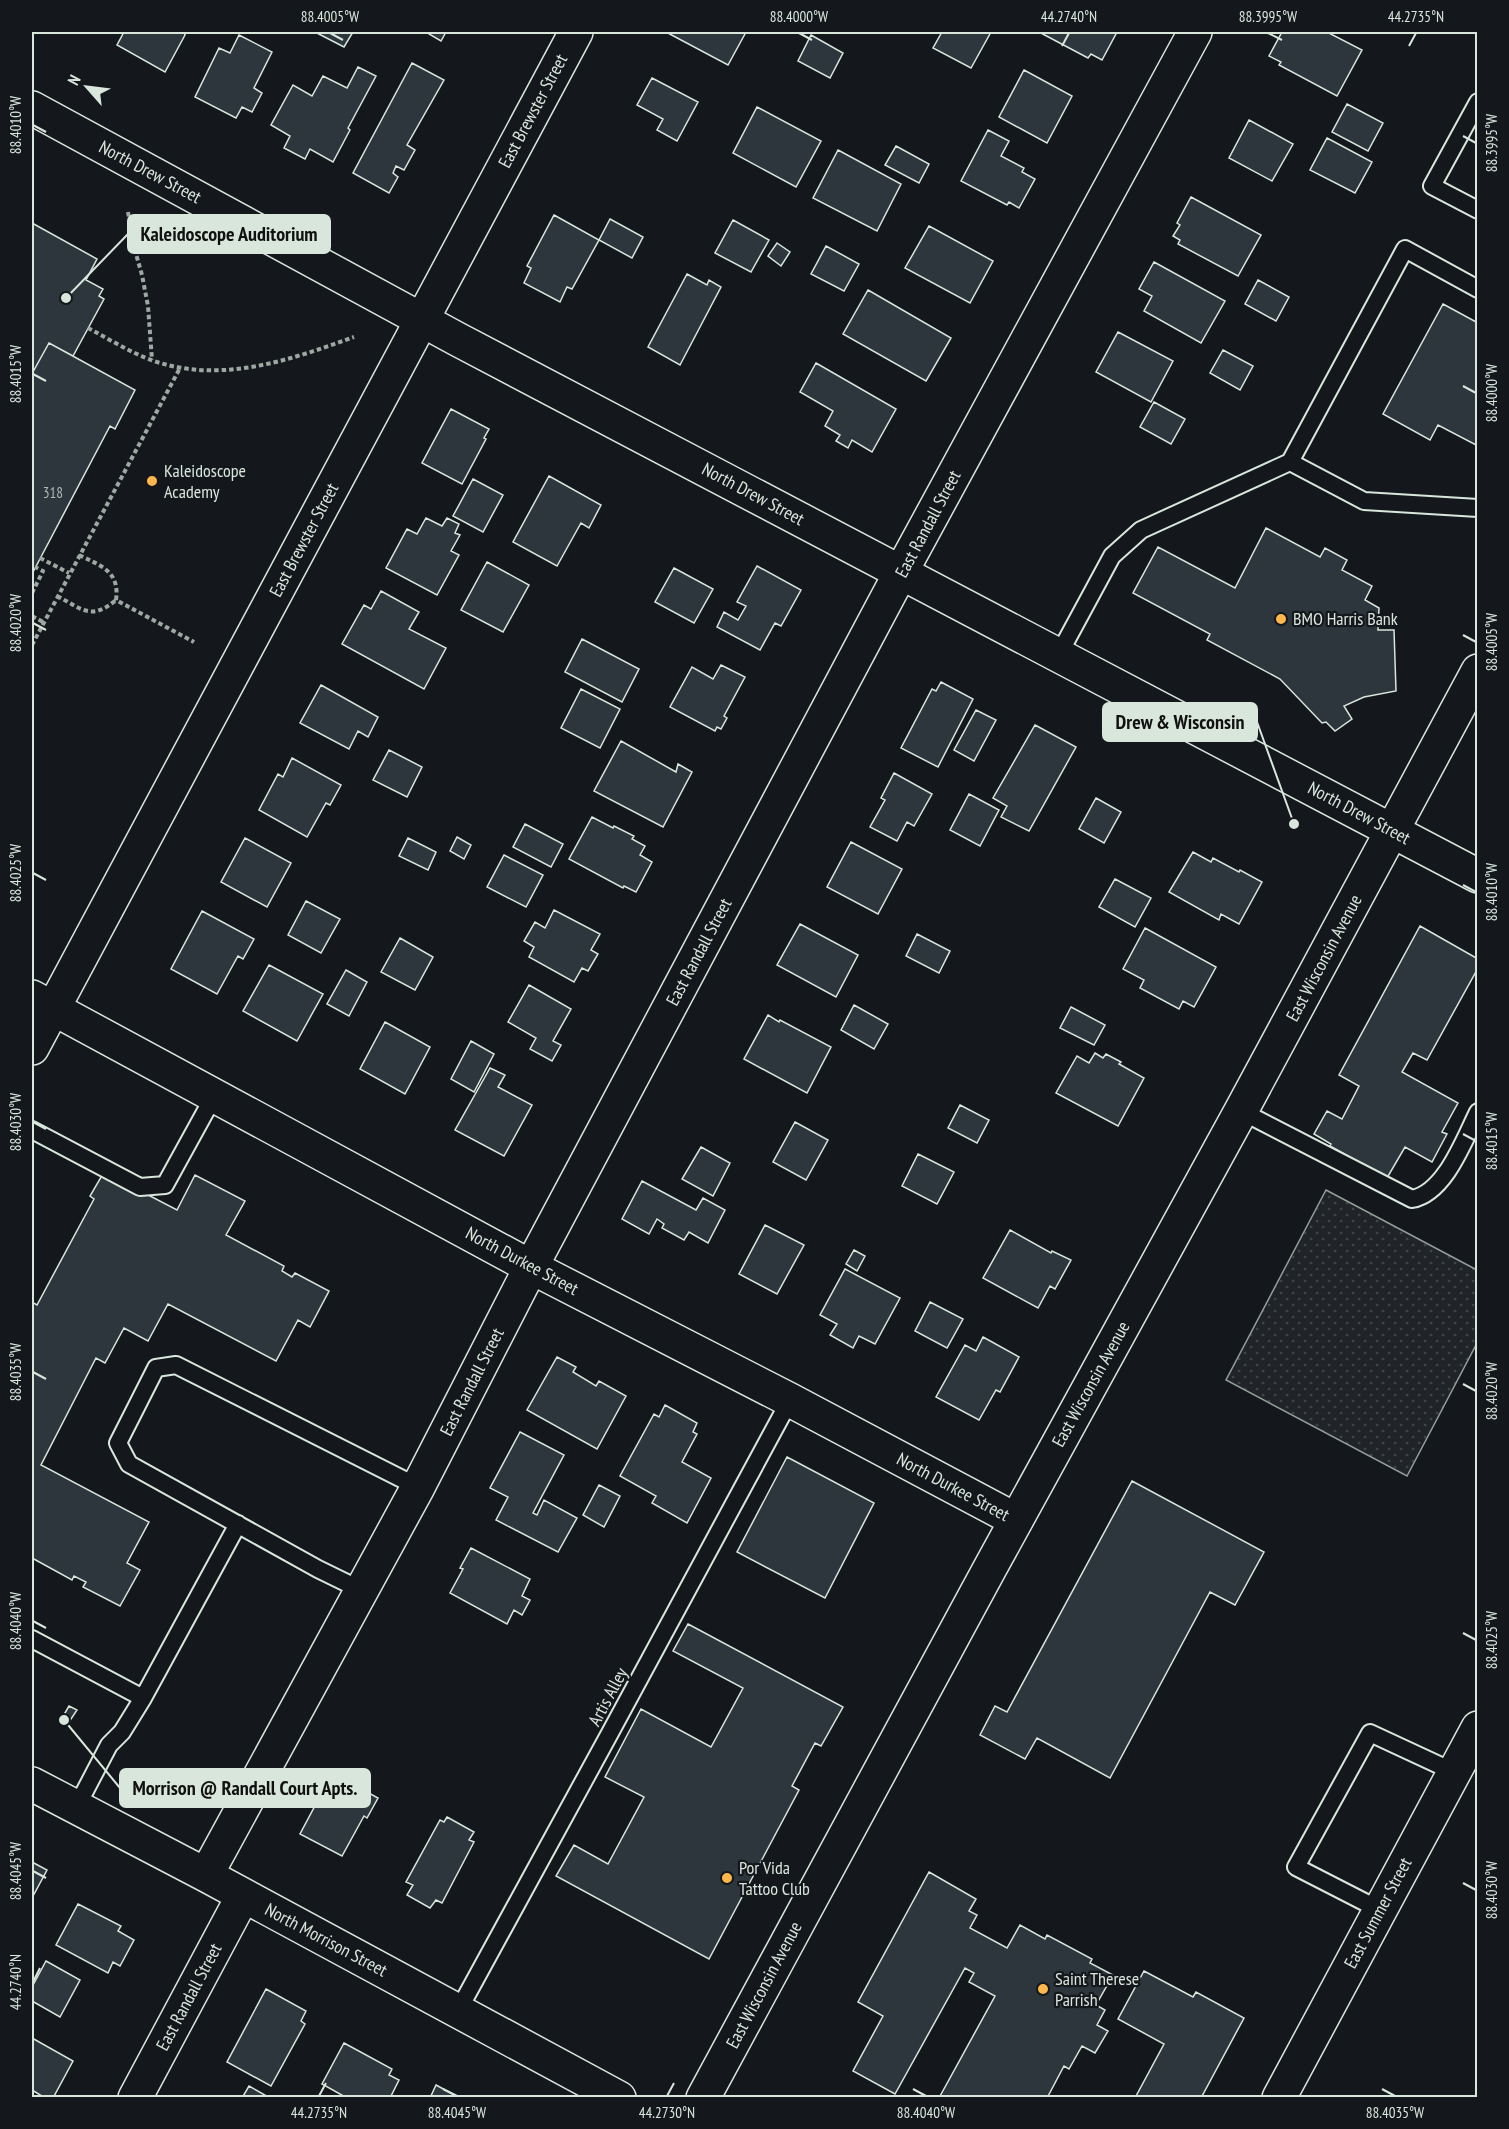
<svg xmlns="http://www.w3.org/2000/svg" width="1509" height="2129" font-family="'PT Sans Narrow',sans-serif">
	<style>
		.garden { fill: url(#garden-dots); stroke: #939e99; stroke-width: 1.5 }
		.building { fill: #2c363c; stroke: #d8e6dc; stroke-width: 1.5 }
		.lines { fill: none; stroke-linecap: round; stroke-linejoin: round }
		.lane-casing { stroke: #d8e6dc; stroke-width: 20 }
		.street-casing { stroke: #d8e6dc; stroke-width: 36 }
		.secondary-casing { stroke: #d8e6dc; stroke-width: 36 }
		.path { stroke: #9da8a2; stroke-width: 4; stroke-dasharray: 4.5 3; stroke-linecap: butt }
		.lane { stroke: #14181c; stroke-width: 16 }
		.street { stroke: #14181c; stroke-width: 33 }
		.secondary { stroke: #14181c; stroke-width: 33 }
		.ticks { fill: none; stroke: #d8e6dc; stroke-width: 2 }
		.poi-dot { fill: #ffb74d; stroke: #14181c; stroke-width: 2 }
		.labels { text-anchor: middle; stroke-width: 4.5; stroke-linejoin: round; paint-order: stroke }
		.number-label { font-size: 15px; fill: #adbab4 }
		.street-label { font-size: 18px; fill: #d8e6dc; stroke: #14181c }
		.poi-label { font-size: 18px; fill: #d8e6dc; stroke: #14181c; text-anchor: start }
		.leader { fill: none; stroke: #d8e6dc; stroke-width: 2 }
		.callout-dot { fill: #d8e6dc; stroke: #14181c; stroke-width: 2 }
		.callout { fill: #d8e6dc; stroke: #d8e6dc; stroke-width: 2 }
		.callout-label { font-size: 20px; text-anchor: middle; font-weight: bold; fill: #111 }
		.neatline { fill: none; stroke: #d8e6dc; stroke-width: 2 }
		.ticks-label { font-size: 15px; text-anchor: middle; fill: #d8e6dc }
	</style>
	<defs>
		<pattern id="garden-dots" width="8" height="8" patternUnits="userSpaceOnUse" patternTransform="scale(1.5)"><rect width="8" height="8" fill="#202428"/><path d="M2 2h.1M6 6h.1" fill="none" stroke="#404447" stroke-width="1.8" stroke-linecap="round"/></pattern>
	</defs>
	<rect width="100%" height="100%" fill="#14181c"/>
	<path class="garden" d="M1326 1190 1477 1270V1343L1407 1476 1226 1380Z"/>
	<path class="building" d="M124 32H184L185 35 165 72 117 45Z
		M315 32H353L344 47Z
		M430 32H446L441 41 429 34Z
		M666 32H746L728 65Z
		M942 32H991L971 68 933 48Z
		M1039 32H1117L1102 60 1091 54 1088 58Z
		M1282 32H1327L1362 50 1337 96 1279 65 1281 62 1269 56Z
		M239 35 272 52 254 88 262 93 252 112 242 107 236 118 195 97 219 48 230 53Z
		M811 35 843 53 830 78 798 61Z
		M412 63 444 80 407 145 415 150 404 170 396 166 393 173 398 177 389 193 353 173Z
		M358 67 376 76 348 128 350 130 333 162 310 149 305 159 284 148 290 136 271 125 293 85 312 96 323 76 347 88Z
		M1024 70 1072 96 1047 143 999 117Z
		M652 78 698 102 677 141 657 130 663 119 637 105Z
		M1347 104 1383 123 1368 151 1332 132Z
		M757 107 821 141 796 187 733 153Z
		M1249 120 1293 144 1272 181 1229 158Z
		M988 130 1009 141 1001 156 1024 168 1022 172 1035 179 1019 208 1009 202 1007 205 961 181Z
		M1327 138 1372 162 1355 193 1310 170Z
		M896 146 929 164 919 183 885 165Z
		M838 150 901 184 877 231 813 198Z
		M1191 197 1261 235 1238 276 1178 244 1180 240 1173 236 1180 225 1177 223Z
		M554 215 599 240 572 289 567 287 560 302 524 283 531 268 527 266Z
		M610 219 643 237 632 258 599 240Z
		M733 220 769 240 751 272 715 253Z
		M32 223 97 259 86 280 103 289 99 296 104 299 73 356 49 343 34 370 32 369Z
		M929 226 993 261 970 303 905 268Z
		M777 243 790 252 781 266 768 256Z
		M826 246 859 264 844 291 811 274Z
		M1154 262 1225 301 1201 343 1144 311 1152 296 1139 289Z
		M687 274 707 285 709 280 721 287 680 365 648 347Z
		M1258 280 1289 297 1276 321 1245 304Z
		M868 290 951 338 926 381 843 334Z
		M1443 304 1478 323V446L1438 425 1430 440 1383 414Z
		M1118 332 1173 361 1151 402 1096 372Z
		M49 343 135 390 115 429 110 426 32 574V369L34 370Z
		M1223 350 1253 366 1240 390 1210 373Z
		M816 363 896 409 872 452 852 440 848 448 836 441 840 435 825 426 833 411 800 392Z
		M1154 402 1185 419 1171 444 1140 427Z
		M451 409 489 429 484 438 486 439 462 484 422 463Z
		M549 476 601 505 589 528 581 523 557 566 513 542Z
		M473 479 503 495 483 532 453 516Z
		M426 518 442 526 447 518 459 524 455 533 460 535 451 551 459 555 437 595 386 568 407 529 417 534Z
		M1266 528 1320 557 1325 548 1347 560 1342 570 1372 586 1365 600 1379 608 1378 630H1394L1396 691 1364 697 1344 706 1352 719 1335 731 1326 722 1322 723 1280 679 1207 640 1210 634 1133 593 1158 547 1235 588Z
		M487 562 529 585 503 632 461 610Z
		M757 566 801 590 781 626 775 623 760 650 717 627 724 612 738 620 746 606 737 602Z
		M674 568 713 589 694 623 655 602Z
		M381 591 419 612 409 629 446 648 424 689 342 644 364 605 371 609Z
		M582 639 639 669 622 702 565 672Z
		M721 665 745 677 724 716 727 718 721 729 717 727 715 731 670 707 692 667 713 679Z
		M941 682 973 699 938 767 901 748 932 689 936 691Z
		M321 685 378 717 368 737 358 731 349 749 300 723Z
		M581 689 620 709 600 748 561 728Z
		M976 710 996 720 974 761 954 750Z
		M1035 725 1076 747 1029 831 1001 817 1007 806 993 798Z
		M621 741 676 772 678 764 692 772 663 827 594 791Z
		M389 750 422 767 407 797 373 780Z
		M292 758 341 785 330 805 326 803 307 837 259 810 278 774 283 777Z
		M894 773 932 794 914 826 907 822 897 841 870 827 885 800 881 798Z
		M969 794 999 810 980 846 950 830Z
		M1096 798 1121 812 1104 843 1079 829Z
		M592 817 613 828 614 826 634 836 632 839 645 846 640 855 652 862 636 892 624 886 623 888 569 859Z
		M525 824 563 844 551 867 513 847Z
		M457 837 471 845 464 859 450 851Z
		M245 838 291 863 267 907 221 882Z
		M408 838 436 852 428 870 399 856Z
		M851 842 902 869 878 914 827 887Z
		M1193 852 1211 862 1213 858 1239 872 1240 870 1262 882 1239 924 1221 914 1219 920 1169 892Z
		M504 855 543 875 526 907 487 887Z
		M1115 879 1151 898 1135 927 1099 907Z
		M306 901 340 919 321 953 288 935Z
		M554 910 600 934 591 950 598 954 588 971 582 968 574 982 529 957 534 947 524 941 535 922 545 928Z
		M202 911 254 939 243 959 238 956 217 994 171 969Z
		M800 924 858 955 836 997 777 965Z
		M1420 926 1478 959V968L1427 1060 1413 1053 1402 1072 1458 1103 1442 1132 1447 1134 1432 1162 1405 1147 1387 1178 1330 1146 1331 1144 1314 1134 1327 1111 1342 1119 1359 1086 1339 1075Z
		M1145 928 1216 967 1194 1007 1183 1001 1179 1009 1140 988 1144 980 1123 969Z
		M917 934 950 951 939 973 906 956Z
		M400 938 433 957 415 990 381 972Z
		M269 965 323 994 297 1041 243 1011Z
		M346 970 367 982 349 1016 327 1004Z
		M529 985 571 1009 553 1041 561 1045 552 1061 530 1049 536 1038 508 1022Z
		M854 1005 888 1024 874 1049 841 1030Z
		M1071 1007 1105 1025 1094 1045 1060 1028Z
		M768 1015 779 1022 780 1020 831 1047 807 1093 744 1059Z
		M385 1022 430 1047 405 1094 360 1069Z
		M471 1041 494 1054 474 1092 451 1079Z
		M1095 1053 1103 1058 1106 1054 1121 1062 1119 1064 1144 1078 1118 1126 1056 1093 1077 1056 1089 1063Z
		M490 1068 505 1075 498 1087 532 1105 504 1156 455 1130Z
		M960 1105 989 1120 977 1143 948 1128Z
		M795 1122 828 1140 806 1180 773 1162Z
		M701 1147 730 1163 713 1196 682 1179Z
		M918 1154 954 1172 937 1204 902 1186Z
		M104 1172 177 1210 195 1175 245 1201 226 1235 284 1266 282 1271 292 1277 295 1273 329 1291 310 1327 298 1320 276 1361 168 1304 148 1341 124 1328 105 1363 96 1358 41 1465 149 1522 127 1563 140 1570 120 1606 83 1587 86 1582 74 1576 72 1580 32 1558V1302L37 1305 94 1199 90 1196Z
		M642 1181 696 1210 703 1198 725 1210 708 1243 689 1232 684 1240 662 1228 664 1224 657 1219 649 1234 622 1219Z
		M765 1225 804 1245 777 1294 739 1274Z
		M1010 1230 1051 1253 1052 1251 1071 1260 1055 1289 1050 1286 1038 1308 983 1278Z
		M854 1250 865 1256 857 1271 846 1264Z
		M845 1269 900 1298 875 1344 859 1336 853 1348 830 1335 837 1324 820 1315Z
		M930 1302 963 1319 947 1348 915 1331Z
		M983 1337 1019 1357 1000 1392 996 1390 979 1420 936 1397 965 1345 976 1351Z
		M557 1357 576 1367 573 1372 596 1386 599 1381 626 1396 597 1449 527 1410Z
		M665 1405 697 1423 693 1432 697 1434 682 1462 711 1478 687 1523 652 1503 656 1496 620 1476 654 1414 659 1417Z
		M520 1432 564 1455 533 1513 537 1515 544 1500 577 1518 558 1552 496 1520 508 1497 490 1488Z
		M787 1457 874 1503 825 1598 737 1552Z
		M1132 1481 1264 1552 1235 1605 1210 1592 1110 1778 1037 1738 1025 1759 980 1735 995 1706 1007 1712Z
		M599 1485 620 1496 604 1527 583 1515Z
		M471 1548 530 1579 522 1596 530 1600 522 1615 514 1610 507 1624 450 1593 463 1569 460 1568Z
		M688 1624 843 1707 821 1746 815 1743 792 1786 799 1790 709 1959 556 1876 574 1845 608 1864 644 1797 605 1777 641 1709 711 1747 743 1688 673 1651Z
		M69 1706 77 1710 69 1722 62 1718Z
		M334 1770 369 1790 367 1792 378 1798 367 1818 364 1816 342 1856 300 1834Z
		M447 1817 474 1832 469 1840 474 1842 442 1903 436 1900 430 1908 407 1895 413 1885 406 1882 440 1820 444 1822Z
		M32 1862 47 1870 32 1898Z
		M929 1872 976 1899 969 1911 977 1915 970 1928 1007 1948 1020 1925 1045 1939 1047 1935 1092 1959 1090 1963 1113 1975 1096 2005 1105 2010 1097 2025 1108 2031 1095 2053 1082 2046 1069 2069 1064 2066 1047 2098H939L995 1996 969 1982 974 1973 965 1968 895 2094 853 2071 883 2016 858 2002Z
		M78 1904 121 1926 118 1931 134 1940 120 1966 113 1962 108 1973 56 1945Z
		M46 1961 80 1980 60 2017 32 2001V1987Z
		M1144 1971 1193 1997 1196 1992 1244 2018 1201 2098H1135L1164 2044 1118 2019Z
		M266 1989 306 2011 301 2021 305 2024 271 2086 227 2062Z
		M32 2038 73 2061 53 2098H45L32 2090Z
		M344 2043 392 2069 389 2075 399 2080 390 2098H347L322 2084Z
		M436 2085 460 2098H430Z
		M249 2086 270 2098H242Z"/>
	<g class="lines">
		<defs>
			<path id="lane" d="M1478 102 1432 186 1478 210
				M1290 462 1405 249 1478 289
				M1059 654 1112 556 1141 530 1290 462 1364 501 1478 508
				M1241 1111 1412 1199C1445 1193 1464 1140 1478 1112
				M32 1130 140 1187 165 1185 214 1096
				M361 1590 318 1569 129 1464 118 1443 156 1368 176 1365 418 1487
				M32 1639 143 1698
				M76 1808 109 1745 122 1732 143 1698 238 1524
				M1380 1910 1296 1867 1370 1733 1454 1772
				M458 2011 610 1733 790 1400"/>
			<path id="street" d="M32 997 531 1267 790 1400 1016 1520
				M32 1048 576 32
				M32 1784 206 1875 619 2098
				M206 1875 418 1487 531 1267 901 572 1195 32
				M135 2098 243 1896
				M1279 2098 1478 1728"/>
			<path id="secondary" d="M32 108 457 339 1478 876
				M703 2098 990 1568 1241 1111 1478 671"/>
		</defs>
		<use href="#lane" class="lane-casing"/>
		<use href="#street" class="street-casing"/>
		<use href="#secondary" class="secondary-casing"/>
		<path class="path" d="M128 212 134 247 142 275 148 306 152 360
			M88 328C109 339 131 353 154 361 222 384 290 360 354 337
			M79 555C101 566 120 571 116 600L194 642
			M40 558 69 573
			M32 593 43 571 35 567
			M57 596C82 609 91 621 116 600
			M32 616 43 622
			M32 645 180 368"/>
		<use href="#lane" class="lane"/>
		<use href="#street" class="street"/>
		<use href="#secondary" class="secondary"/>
	</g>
	<path class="ticks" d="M330 33 343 40M799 33 812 40M1268 33 1282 40M1062 46 1069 33M1409 46 1416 33M33 125 46 132M1463 136 1476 143M33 374 46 381M1463 386 1476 393M33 623 46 630M1463 635 1476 642M33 873 46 880M1463 885 1476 892M33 1122 46 1129M1463 1134 1476 1141M33 1372 46 1379M1463 1384 1476 1391M33 1621 46 1628M1463 1633 1476 1640M33 1871 46 1878M1463 1883 1476 1890M33 1982 40 1968M443 2089 457 2096M913 2089 926 2096M1382 2089 1395 2096M319 2096 326 2083M667 2096 674 2083"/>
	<g class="poi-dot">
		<circle cx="152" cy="481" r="6"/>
		<circle cx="1281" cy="619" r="6"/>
		<circle cx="727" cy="1878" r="6"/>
		<circle cx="1043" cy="1989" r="6"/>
	</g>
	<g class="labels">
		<g class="number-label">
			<text x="53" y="498">318</text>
		</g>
		<g class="street-label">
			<text transform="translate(533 111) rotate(-62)" y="6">East Brewster Street</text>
			<text transform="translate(150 172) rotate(28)" y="6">North Drew Street</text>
			<text transform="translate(753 494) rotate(28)" y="6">North Drew Street</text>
			<text transform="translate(928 524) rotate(-62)" y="6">East Randall Street</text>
			<text transform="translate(304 540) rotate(-62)" y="6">East Brewster Street</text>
			<text transform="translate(1359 813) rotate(28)" y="6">North Drew Street</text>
			<text transform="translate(699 952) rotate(-62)" y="6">East Randall Street</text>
			<text transform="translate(1324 958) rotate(-62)" y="6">East Wisconsin Avenue</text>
			<text transform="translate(522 1261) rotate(28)" y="6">North Durkee Street</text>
			<text transform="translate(472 1382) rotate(-63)" y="6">East Randall Street</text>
			<text transform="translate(1091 1384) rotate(-61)" y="6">East Wisconsin Avenue</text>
			<text transform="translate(953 1487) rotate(28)" y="6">North Durkee Street</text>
			<text transform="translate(608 1697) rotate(-62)" y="6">Artis Alley</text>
			<text transform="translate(1378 1913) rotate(-62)" y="6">East Summer Street</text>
			<text transform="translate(326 1940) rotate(28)" y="6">North Morrison Street</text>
			<text transform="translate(764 1985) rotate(-62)" y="6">East Wisconsin Avenue</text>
			<text transform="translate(189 1997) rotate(-62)" y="6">East Randall Street</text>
		</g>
		<g class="poi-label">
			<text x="164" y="477">Kaleidoscope<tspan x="164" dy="21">Academy</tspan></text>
			<text x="1293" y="625">BMO Harris Bank</text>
			<text x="739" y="1874">Por Vida<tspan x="739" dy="21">Tattoo Club</tspan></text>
			<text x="1055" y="1985">Saint Therese<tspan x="1055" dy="21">Parrish</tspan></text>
		</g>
	</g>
	<path class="leader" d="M66 298L128 234M1294 824L1257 722M64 1720L120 1788"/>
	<g class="callout-dot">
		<circle cx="66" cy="298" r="6"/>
		<circle cx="1294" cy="824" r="6"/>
		<circle cx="64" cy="1720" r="6"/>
	</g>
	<g class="callout">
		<rect x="128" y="215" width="202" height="38" rx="6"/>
		<rect x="1103" y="703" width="154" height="38" rx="6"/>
		<rect x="120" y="1769" width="250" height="38" rx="6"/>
	</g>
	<g class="callout-label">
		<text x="229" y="241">Kaleidoscope Auditorium</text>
		<text x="1180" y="729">Drew &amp; Wisconsin</text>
		<text x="245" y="1795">Morrison @ Randall Court Apts.</text>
	</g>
	<rect width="1509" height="2129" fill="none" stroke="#14181c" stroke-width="66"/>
	<g transform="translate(87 87) rotate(298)" stroke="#14181c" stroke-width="4.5" paint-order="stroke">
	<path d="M0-4.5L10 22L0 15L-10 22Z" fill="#d8e6dc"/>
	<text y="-9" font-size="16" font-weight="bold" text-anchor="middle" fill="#d8e6dc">N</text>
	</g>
	<rect x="33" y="33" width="1443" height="2063" class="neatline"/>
	<g class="ticks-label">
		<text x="330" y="22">88.4005°W</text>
		<text x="799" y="22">88.4000°W</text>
		<text x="1069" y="22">44.2740°N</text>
		<text x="1268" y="22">88.3995°W</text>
		<text x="1416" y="22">44.2735°N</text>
		<text transform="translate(16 125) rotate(-90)" y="5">88.4010°W</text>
		<text transform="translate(1492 143) rotate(-90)" y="5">88.3995°W</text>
		<text transform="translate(16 374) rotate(-90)" y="5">88.4015°W</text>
		<text transform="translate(1492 393) rotate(-90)" y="5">88.4000°W</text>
		<text transform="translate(16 623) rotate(-90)" y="5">88.4020°W</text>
		<text transform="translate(1492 642) rotate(-90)" y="5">88.4005°W</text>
		<text transform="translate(16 873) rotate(-90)" y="5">88.4025°W</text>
		<text transform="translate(1492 892) rotate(-90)" y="5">88.4010°W</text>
		<text transform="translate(16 1122) rotate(-90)" y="5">88.4030°W</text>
		<text transform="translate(1492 1141) rotate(-90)" y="5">88.4015°W</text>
		<text transform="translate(16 1372) rotate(-90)" y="5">88.4035°W</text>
		<text transform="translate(1492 1391) rotate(-90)" y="5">88.4020°W</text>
		<text transform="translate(16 1621) rotate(-90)" y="5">88.4040°W</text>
		<text transform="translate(1492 1640) rotate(-90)" y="5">88.4025°W</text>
		<text transform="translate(16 1871) rotate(-90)" y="5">88.4045°W</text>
		<text transform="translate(1492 1890) rotate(-90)" y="5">88.4030°W</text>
		<text transform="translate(16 1982) rotate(-90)" y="5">44.2740°N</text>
		<text x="319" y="2118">44.2735°N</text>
		<text x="457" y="2118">88.4045°W</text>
		<text x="667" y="2118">44.2730°N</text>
		<text x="926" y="2118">88.4040°W</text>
		<text x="1395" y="2118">88.4035°W</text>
	</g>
</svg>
